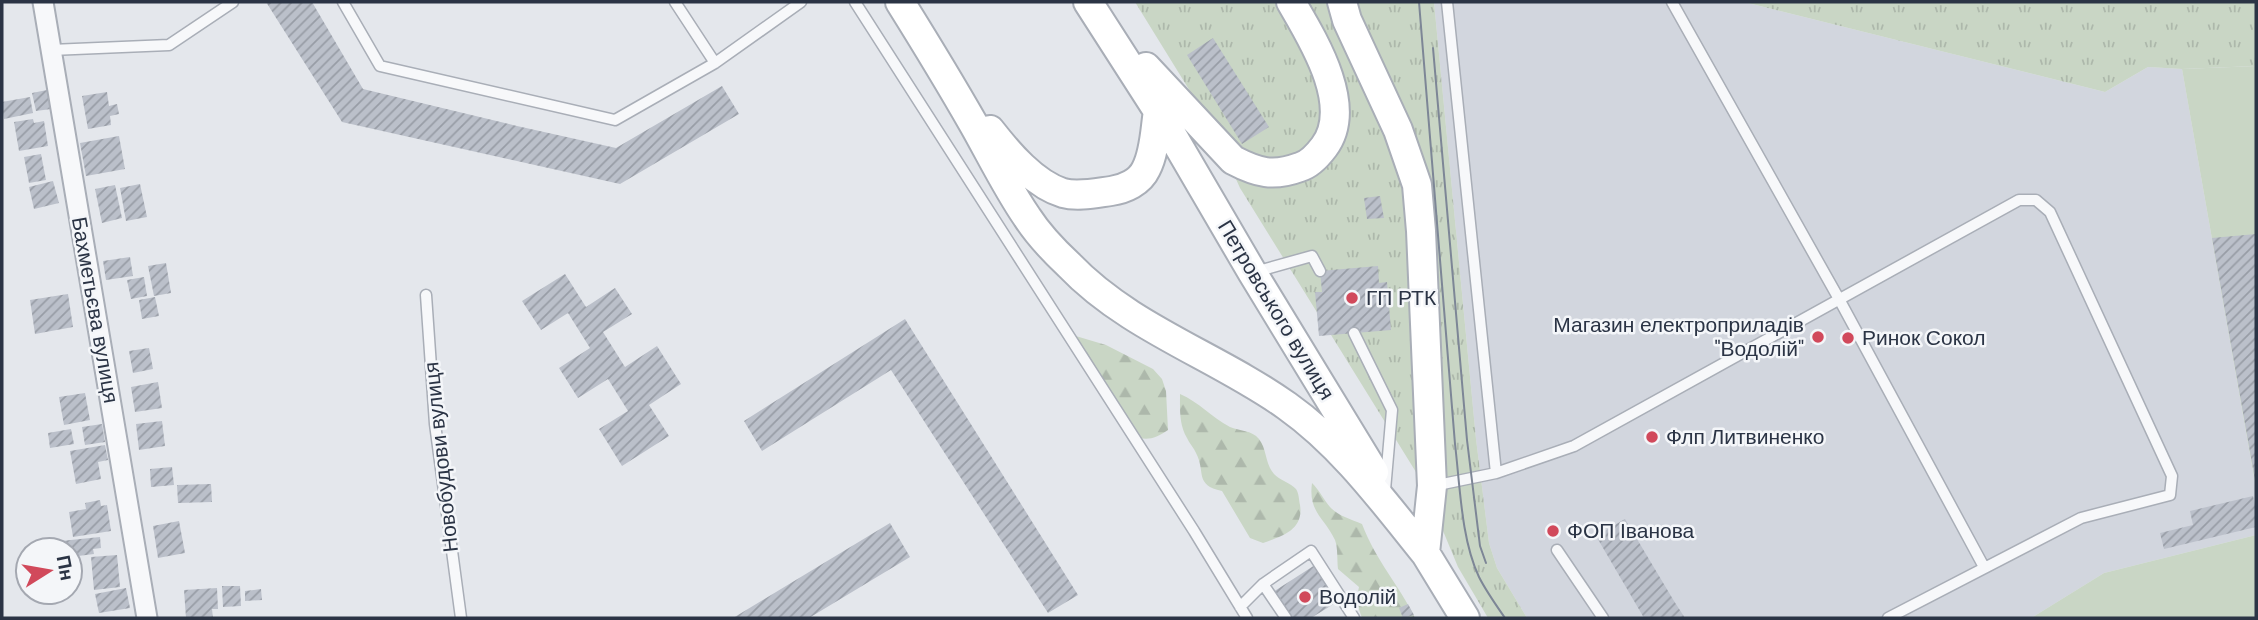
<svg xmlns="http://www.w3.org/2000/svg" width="2258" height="620" font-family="'DM Sans',sans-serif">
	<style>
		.built { fill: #d2d6de }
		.grass { fill: url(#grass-tufts) }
		.forest { fill: url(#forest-firs) }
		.green { fill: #c9d6c5 }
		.building { fill: url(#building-hatch) }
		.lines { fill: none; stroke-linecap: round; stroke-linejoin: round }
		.lane-casing { stroke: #a9aeb7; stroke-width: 13 }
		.street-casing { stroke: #a9aeb7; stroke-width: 23 }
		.secondary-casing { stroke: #a9aeb7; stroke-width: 32 }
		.lane { stroke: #f7f8fa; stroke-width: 10 }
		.street { stroke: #f7f8fa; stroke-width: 19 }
		.secondary { stroke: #fff; stroke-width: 28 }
		.tram { stroke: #7d8696; stroke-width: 2 }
		.poi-dot { fill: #d1495b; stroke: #f4f6f9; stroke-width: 2.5 }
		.labels { text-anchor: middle; stroke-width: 5; stroke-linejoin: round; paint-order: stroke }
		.poi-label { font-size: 21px; fill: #2b3445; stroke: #f4f6f9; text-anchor: start }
		.street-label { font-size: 21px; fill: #2b3445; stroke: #f4f6f9 }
	</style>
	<defs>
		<pattern id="grass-tufts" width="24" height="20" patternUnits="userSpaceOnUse" patternTransform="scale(1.75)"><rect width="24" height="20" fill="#c9d6c5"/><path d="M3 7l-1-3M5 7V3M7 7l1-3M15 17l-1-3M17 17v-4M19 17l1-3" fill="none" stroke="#adb8ab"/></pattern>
		<pattern id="forest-firs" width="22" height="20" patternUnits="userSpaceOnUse" patternTransform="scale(1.75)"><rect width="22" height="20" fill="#c9d6c5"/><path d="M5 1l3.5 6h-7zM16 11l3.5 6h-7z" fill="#adb8ab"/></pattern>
		<pattern id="building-hatch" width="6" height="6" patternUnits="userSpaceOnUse" patternTransform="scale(1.75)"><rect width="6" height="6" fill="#bbc0ca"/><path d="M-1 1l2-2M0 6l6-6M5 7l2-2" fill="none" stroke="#989da6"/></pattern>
	</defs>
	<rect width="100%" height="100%" fill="#e4e7ec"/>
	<path class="built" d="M1434 2H1744L2105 92 2148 67 2182 69 2256 488V535L2104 573 2031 618H1527L1497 568 1489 543 1476 439Z"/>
	<path class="grass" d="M1135 2H1434L1476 439 1489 543 1497 568 1527 618H1488L1458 567 1424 485 1240 188 1214 130Z
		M1744 2H2256V66L2182 69 2148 67 2105 92Z"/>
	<path class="forest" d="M1069 334 1106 345 1153 369 1162 379 1166 391 1168 430C1155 439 1147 441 1132 436Z
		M1180 394C1199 402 1211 417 1230 427 1239 431 1252 430 1259 439 1267 449 1265 464 1274 474 1279 480 1291 483 1296 489 1299 493 1299 501 1300 505 1304 530 1282 536 1263 543L1250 538 1222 491C1194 485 1206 472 1196 453 1194 448 1189 443 1187 438 1179 424 1180 410 1180 394Z
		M1312 483C1320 491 1324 500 1330 507 1338 516 1351 519 1362 524 1376 561 1399 585 1415 618H1362L1356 601 1359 587 1338 569C1337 561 1338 548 1335 540 1324 517 1308 512 1312 483Z"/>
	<path class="green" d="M2256 66V488L2182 69Z
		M2256 535V618H2031L2104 573Z"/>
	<path class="building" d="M266 2H312L363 89 517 126 616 148 722 86 739 114 620 184 342 122Z
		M1213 38 1269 127 1242 144 1187 55Z
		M47 90 51 109 36 111 32 93Z
		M107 92 109 106 117 104 119 114 110 116 111 125 88 129 82 96Z
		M30 97 33 113 4 119 2 102Z
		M33 119 34 123 44 121 48 146 19 151 14 122Z
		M119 136 125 169 86 176 80 143Z
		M41 154 46 180 29 183 24 157Z
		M53 181 59 203 34 209 29 187Z
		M140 184 147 217 126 221 120 188Z
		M115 185 122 218 102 223 95 189Z
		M1380 196 1384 218 1367 219 1364 198Z
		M2256 234V480H2255L2212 238Z
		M130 257 133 276 106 280 103 261Z
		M166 263 171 293 154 296 148 266Z
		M1378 266 1379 283 1387 282 1391 330 1319 336 1315 292H1322L1320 271Z
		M565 274 586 307 615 288 632 314 603 332 625 367 657 346 681 384 649 405 669 436 622 466 599 429 628 411 608 379 578 398 559 368 590 348 568 313 541 330 522 301Z
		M144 277 147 296 131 299 127 280Z
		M68 294 73 327 35 334 30 300Z
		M155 297 159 316 142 319 139 300Z
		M905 319 1078 595 1048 613 891 370 762 451 744 421Z
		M149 348 153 369 133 373 129 351Z
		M158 382 162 408 135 412 131 387Z
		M85 393 90 420 64 425 59 397Z
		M162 421 165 446 139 450 136 424Z
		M102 424 105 442 85 445 82 427Z
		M71 429 74 444 50 448 48 433Z
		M105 445 108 460 98 462 101 479 76 484 70 451Z
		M172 467 174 485 151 487 150 469Z
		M211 484 212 502 178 503 177 485Z
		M2253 496 2256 509V527L2164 549 2160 533 2193 525 2190 511Z
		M100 500 101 506 107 505 111 531 73 537 69 512 86 509 85 503Z
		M1625 519 1674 601 1685 618H1644L1596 536Z
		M179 521 185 553 158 558 153 526Z
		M890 523 910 557 809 618H733Z
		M100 537 101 548 93 549 94 554 70 557V550H62L61 541Z
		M117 555 120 587 94 590 91 557Z
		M1315 565 1337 602 1311 618H1290L1273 592Z
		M222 586H240L241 606 223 607Z
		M126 588 130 608 99 613 95 594Z
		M217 588 218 609H212L213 618H186L184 590Z
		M261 589 262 600 245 601V591Z
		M1408 604 1414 615 1403 618 1399 608Z"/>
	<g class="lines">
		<defs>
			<path id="lane" d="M343 2 380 66 615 120 715 63 801 2
				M675 2 715 63
				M855 2 1194 531 1247 618
				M1672 2 1839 299 1984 567
				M51 50 169 45 233 2
				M1255 272 1312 256 1320 271
				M426 295 435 424 461 618
				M1354 333 1392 410 1385 490
				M1496 473 1574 446 2019 200H2036L2050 212 2172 476 2170 495 2081 518 1888 618
				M1433 486 1496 473 1447 2
				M1557 550 1603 618
				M1263 584 1286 618
				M1240 607 1263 584 1311 551 1354 618"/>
			<path id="street" d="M43 2 147 618"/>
			<path id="secondary" d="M900 2C925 42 950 83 974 125 991 155 1007 188 1027 217 1038 234 1054 251 1069 265 1129 328 1217 356 1287 406 1342 445 1383 501 1425 553
				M1088 2 1158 111 1252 272 1374 472
				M1342 2 1347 20 1398 130 1417 185 1421 231 1432 486 1425 553
				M1146 67 1233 160C1258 173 1273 177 1300 167 1310 164 1318 155 1324 147 1355 106 1312 38 1291 2
				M990 130C1008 153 1034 184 1063 193 1078 197 1096 193 1111 191 1125 189 1140 182 1146 169 1155 152 1155 129 1158 111
				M1416 538 1465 618"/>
		</defs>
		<use href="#lane" class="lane-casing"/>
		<use href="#street" class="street-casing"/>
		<use href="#secondary" class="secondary-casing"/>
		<use href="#lane" class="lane"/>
		<use href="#street" class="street"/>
		<use href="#secondary" class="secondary"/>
		<path class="tram" d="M1419 2 1455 444C1460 485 1461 539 1479 577 1486 591 1496 605 1505 618
			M1433 48 1467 440 1480 546 1486 563"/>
	</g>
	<g class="poi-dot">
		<circle cx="1352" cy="298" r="7"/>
		<circle cx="1818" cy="337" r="7"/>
		<circle cx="1848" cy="338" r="7"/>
		<circle cx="1652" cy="437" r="7"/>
		<circle cx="1553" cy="531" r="7"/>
		<circle cx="1305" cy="597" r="7"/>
	</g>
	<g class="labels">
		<g class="poi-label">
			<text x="1366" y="305">ГП РТК</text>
			<text x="1804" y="332" text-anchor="end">Магазин електроприладів<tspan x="1804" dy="24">"Водолій"</tspan></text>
			<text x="1862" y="345">Ринок Сокол</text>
			<text x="1666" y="444">Флп Литвиненко</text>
			<text x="1567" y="538">ФОП Іванова</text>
			<text x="1319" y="604">Водолій</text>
		</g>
		<g class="street-label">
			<text transform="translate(95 310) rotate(80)" y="7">Бахметьєва вулиця</text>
			<text transform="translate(1276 310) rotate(59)" y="7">Петровського вулиця</text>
			<text transform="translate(441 457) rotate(-96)" y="7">Новобудови вулиця</text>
		</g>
	</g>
	<rect width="2258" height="620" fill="none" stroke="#2b3445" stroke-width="7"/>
	<g transform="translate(49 571) rotate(79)"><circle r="33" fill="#f4f6f9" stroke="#a4a8b1" stroke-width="2"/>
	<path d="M0-5L12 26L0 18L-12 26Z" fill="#d1495b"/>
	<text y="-10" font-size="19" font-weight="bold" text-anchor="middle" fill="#2b3445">Пн</text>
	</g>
</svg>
